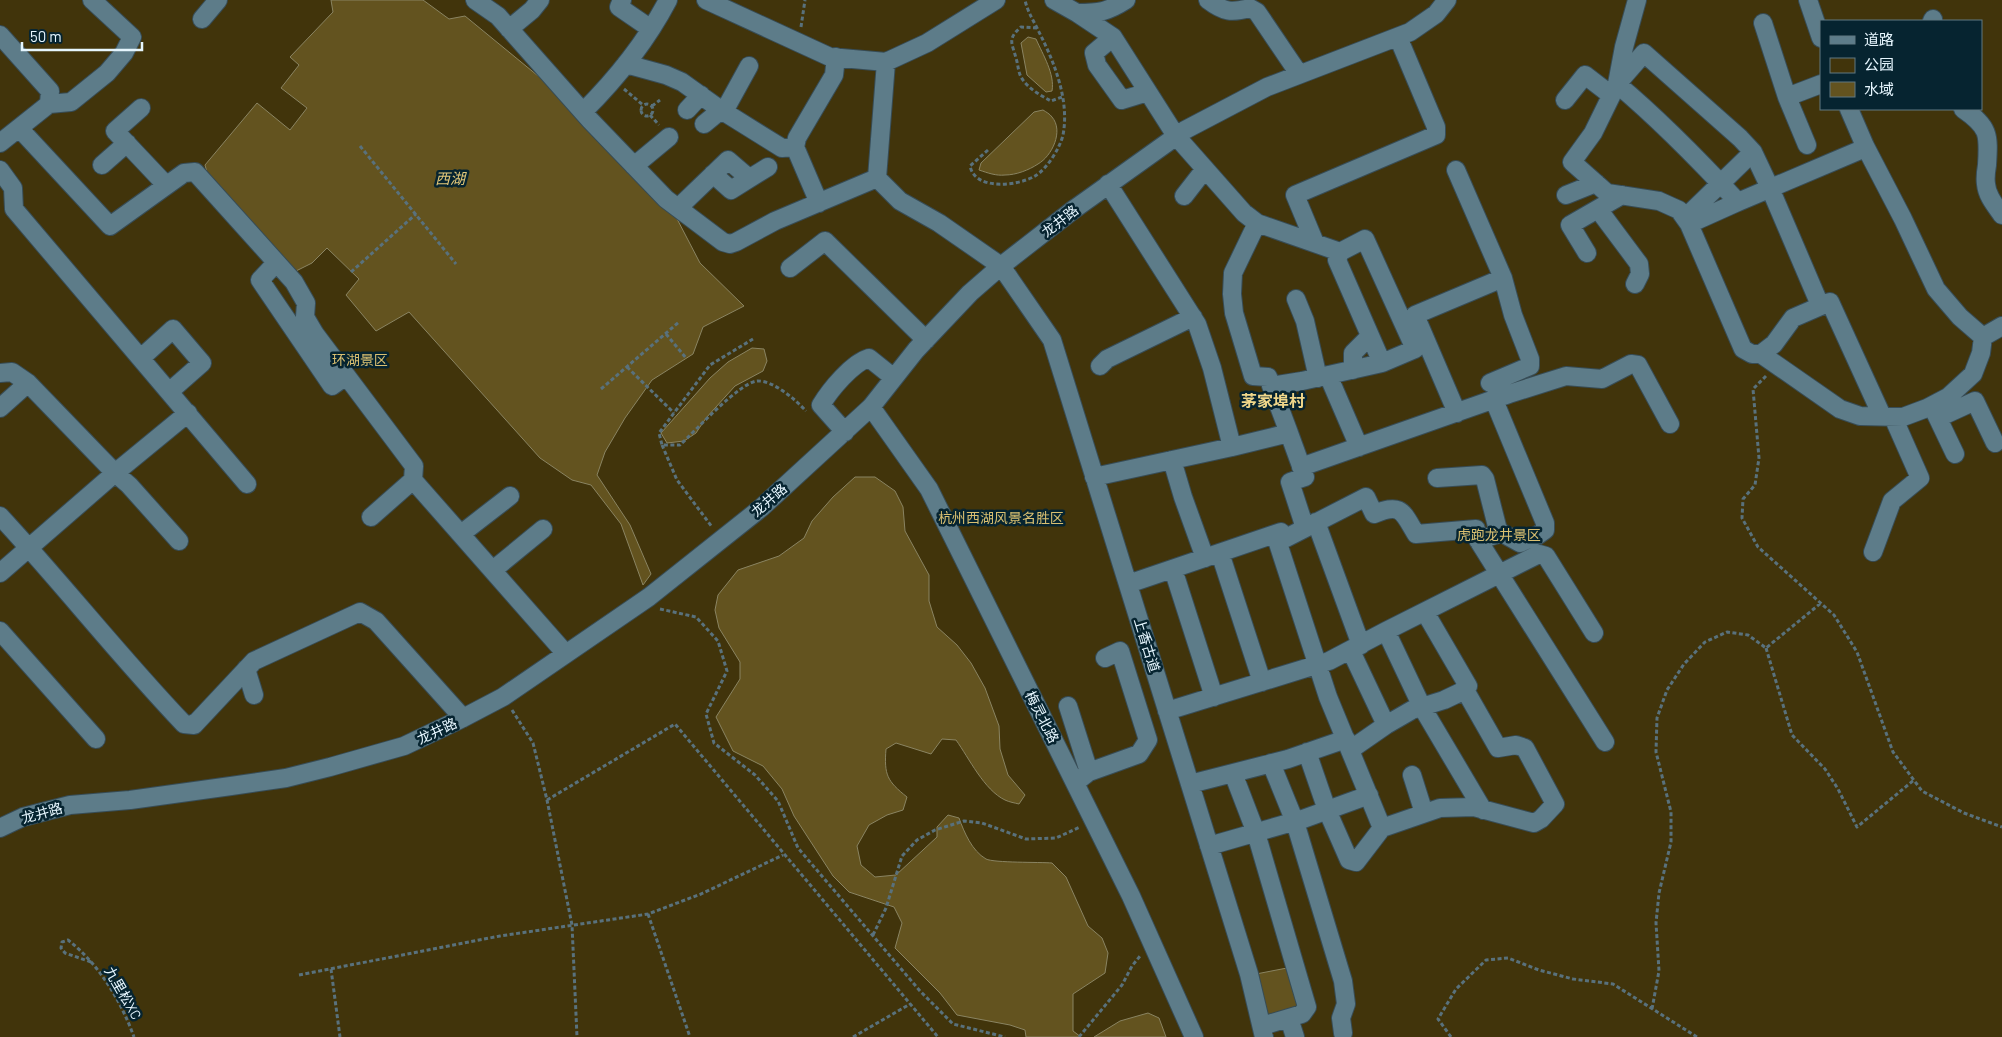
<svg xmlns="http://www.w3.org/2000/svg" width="2002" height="1037" font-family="Barlow,'Noto Sans SC',sans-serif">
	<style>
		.green { fill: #41340b; fill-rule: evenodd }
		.water { fill: #63531f; stroke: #8a8462 }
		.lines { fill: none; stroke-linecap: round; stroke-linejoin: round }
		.minor-casing { stroke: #374c56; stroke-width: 20 }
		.path { stroke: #59717c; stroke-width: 3; stroke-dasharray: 4 2.5; stroke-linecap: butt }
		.minor { stroke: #5d7c89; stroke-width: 18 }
		.labels { text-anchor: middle; stroke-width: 5; stroke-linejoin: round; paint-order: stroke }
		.street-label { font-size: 14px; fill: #e6f6fe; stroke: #062430 }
		.park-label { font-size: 14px; fill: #dac071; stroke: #062430 }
		.water-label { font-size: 15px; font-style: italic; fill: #e3c879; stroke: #062430 }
		.quarter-label { font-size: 16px; font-weight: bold; fill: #f0d78a; stroke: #062430 }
	</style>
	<rect width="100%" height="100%" fill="#112e3a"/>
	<path class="green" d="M0 0H2002V1037H0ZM1821 21H1981V109H1821Z"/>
	<path class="water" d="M331 0H423L449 19 465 16 543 80 675 215 700 263 744 306 703 327 693 354 652 380 625 418 605 452 597 475 630 525 651 574 643 585 621 524 591 485 572 480 540 458 409 312 376 331 346 295 359 279 327 248 312 263 296 271 208 176 205 165 257 103 290 130 307 108 281 88 299 65 290 57 333 12Z
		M1028 37 1036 39C1043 55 1055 74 1052 91L1046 92 1027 75 1021 43Z
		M1043 110C1046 112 1050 114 1052 117 1064 131 1052 156 1038 164 1029 170 1016 175 1005 175 996 176 988 173 979 170L981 163 1034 112Z
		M752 348 764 349 767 361 763 371 735 386 706 418 696 433 684 441 667 443 661 433 710 378 728 362Z
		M855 477H875L895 491 903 507 905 531 929 575V601L937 627 957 645 971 663 985 688 999 726 1000 749 1008 775 1025 795 1019 804C1015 803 1009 802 1005 800 984 790 969 758 956 740L942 739 931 754 896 743 886 749C884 775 887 781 907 797L903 810 887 815 869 825 857 846 861 865 875 877 896 875 937 837V827L948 815 959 818C964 832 972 851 986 859 994 863 1040 862 1052 863L1066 877 1088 926 1102 938 1108 953 1105 973 1073 994V1031L1081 1037H1026L1025 1030 1010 1025 957 1015 940 993 895 948 902 923 894 907 849 892 833 876 794 816 782 789 763 766 733 751 716 717 740 679V662L719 628 715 610 718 595 738 570 779 556 804 538 812 521 833 497Z
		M1287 968 1298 1005 1294 1010 1267 1020 1256 974Z
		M1148 1013 1159 1018 1166 1037H1094L1120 1021Z"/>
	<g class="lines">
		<defs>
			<path id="minor" d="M475 0 498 16 590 120 666 199 723 242 730 244 736 242 775 221 877 178
				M622 0 619 7 651 29
				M706 0 830 57 886 62 927 43 996 0
				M1054 0 1077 13 1113 37 1176 136 1244 213 1257 223 1340 252 1365 239 1415 349 1382 363 1337 260 1340 252
				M1208 0C1224 12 1231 13 1250 8L1257 12 1299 74
				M1637 0 1624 47 1617 84 1593 133 1572 162 1607 193 1659 201 1679 210 1689 224 1743 349 1752 354H1761L1840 409 1860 416 1903 417 1927 408 1948 397 1973 374 1981 353 1983 337 1960 317 1936 289 1903 219 1865 146 1849 109
				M1808 0 1821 38
				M1077 13C1100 13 1107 12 1126 0
				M202 19 218 0
				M1932 21 1933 19
				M1763 23 1787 97 1807 145
				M509 29 532 10 540 0
				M0 35 50 91 49 104
				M1113 37 1094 53 1097 65 1122 100 1148 92
				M886 62 877 178 900 201 939 223 1001 266 1052 340 1249 974 1264 1037
				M626 64 666 75 682 82 721 110 727 106 749 66
				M1787 97 1821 84
				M1565 100 1585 75 1611 95
				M141 108 115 131 166 185
				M1963 109C1989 127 1989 134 1987 165 1986 171 1985 178 1986 184 1987 196 1995 205 2002 215
				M687 110 701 95
				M583 112C616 79 646 42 668 0
				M704 124 721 110 782 148 795 147 819 203
				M19 128 110 226 184 173 195 172 294 282 306 303 305 317 315 334 414 466 413 480
				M0 143 49 104 71 102 107 73 124 53 132 37 92 0
				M795 147 797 138 834 75 836 57
				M102 165 127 143
				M634 166 669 137
				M0 170 13 188 14 209 247 484
				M1456 170 1503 278 1513 315 1530 359V366L1490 383
				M713 174 731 190 768 167
				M1108 184 1197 324 1212 368 1232 447
				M1566 195 1596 183
				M1184 196 1205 169
				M678 208 728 160 749 178
				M1598 209 1639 264 1640 274 1635 284
				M1685 218 1753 152
				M1257 223 1233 273 1232 294 1234 313 1253 376 1268 377 1289 433
				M1689 224 1738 202
				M1315 243 1295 195 1436 135V127L1398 37
				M1587 253 1570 225 1622 195
				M276 263 260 280 332 386 346 376
				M790 268 825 241 926 340
				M1296 299 1305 321 1318 378
				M1820 305 1770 188 1753 152 1740 138 1644 53 1617 84C1660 120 1699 160 1738 202L1858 151 1865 146
				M1983 337 2002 326
				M1761 354 1774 344 1793 318 1830 302 1882 416
				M141 358 173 329 202 363 169 392
				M1100 366 1107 359 1193 317
				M1353 370V353L1370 336
				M0 373 12 372 28 383 115 473 129 485 179 541
				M1328 375 1359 447
				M1271 386 1302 381 1382 363
				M871 407 929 489 1131 896 1194 1037
				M0 408 28 383
				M1933 408 1955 454
				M1457 413 1415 315 1503 278
				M1938 418 1975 401 1995 443
				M845 432 821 405C830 390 852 363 869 358L894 378
				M1172 460 1183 497 1205 558
				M1301 467 1509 394 1566 376 1602 379 1631 364 1638 365 1670 424
				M1094 477 1232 447 1289 433 1305 477 1290 482 1305 528
				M1437 478 1482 475 1485 479 1499 534
				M0 516C63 584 120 657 184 724L194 725 254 661 360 612 376 621 463 718
				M371 517 413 480 566 654
				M1316 522 1361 645
				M461 534 510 496
				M1275 534 1328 697 1382 828
				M1478 540 1502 533 1520 543 1538 535 1545 530V523L1494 400
				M1873 552 1892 501 1920 478 1893 417
				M1220 553 1262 682
				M1173 569 1214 697
				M493 570 543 529
				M0 573 115 473 188 413
				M1128 584 1275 534 1281 532 1284 539 1366 497 1374 514C1402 503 1402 511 1416 534L1476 529 1478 540 1605 742
				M0 631 96 739
				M1386 631 1422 707 1483 810
				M1351 651 1386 725
				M246 669 254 695
				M1068 706 1089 772
				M1167 711 1329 661 1386 631 1539 554 1546 556 1594 633
				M1350 750 1386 725 1412 710 1444 700 1465 690 1468 686 1425 612
				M1307 752 1327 810 1349 860 1356 862 1382 828 1440 808 1474 807 1534 823 1541 819 1555 804 1525 748 1516 745 1498 748 1465 690
				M1271 763 1295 822 1343 981 1346 1004 1341 1018 1343 1033
				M1233 773 1256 833 1307 1007 1302 1014 1262 1026
				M1412 775 1424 813
				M1075 783 1089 772 1139 754 1148 740 1120 651 1105 658
				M1190 784 1288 759 1346 739
				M0 828 23 817 70 805 130 800 231 786 286 778 330 767 404 746 463 718 503 697 649 597 761 508 871 407 916 350 970 293 1001 266 1073 210 1185 130 1267 87 1410 32 1436 14 1447 0
				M1209 846 1303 819 1369 795
				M1289 1018 1295 1037"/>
		</defs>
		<use href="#minor" class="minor-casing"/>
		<path class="path" d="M801 27 805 0
			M1037 28 1021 27C1007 39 1012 43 1016 58 1018 64 1018 71 1021 77 1027 88 1040 95 1051 101L1062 97
			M624 89 643 105
			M641 110a6 6 0 1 1 12 0a6 6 0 1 1-12 0Z
			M652 106 660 100
			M650 115 659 125
			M360 146 456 264
			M988 150 970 166C975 191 1018 186 1035 176 1047 169 1060 148 1063 135 1070 99 1053 59 1037 28 1032 18 1027 10 1025 0
			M351 272 416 214
			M666 334 686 358
			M753 339 710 365 659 433 662 445H680C695 431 739 383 757 381 773 380 796 400 806 411
			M627 367 674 413
			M1766 376 1753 389 1759 458 1755 485 1743 499 1742 518 1758 547 1834 615 1857 652 1893 752 1922 791 1964 813 2002 827
			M601 389 679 322
			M662 445 677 480 712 527
			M660 609 696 617 718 641 727 671 706 714 714 743 755 775 778 801 798 848 920 991 953 1024 1005 1037
			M1766 648 1792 735 1825 769 1838 789 1857 827 1914 780
			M512 710 533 743 547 800 572 925 577 1037
			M547 800 675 724 938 1037
			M648 914 690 1037
			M873 935 886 908 902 856 917 840 935 830 964 821 982 823 1026 839 1056 838 1080 827
			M91 962 65 953 61 948 62 942 68 940C99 964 121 1001 134 1037
			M331 969 340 1037
			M299 975 500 936 648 914 701 894 783 855
			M1652 1009 1659 971 1656 923 1659 893 1671 842V812L1656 752 1657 718 1667 690 1684 664 1705 642 1727 632 1748 635 1766 648 1821 603
			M853 1037 910 1004
			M1079 1037 1122 985 1132 966 1140 956
			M1451 1037 1438 1019 1456 989 1486 960 1508 958 1539 970 1573 979 1613 984 1697 1037"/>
		<use href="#minor" class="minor"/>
	</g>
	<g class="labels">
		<g class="street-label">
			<text transform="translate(1060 221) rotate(-38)" y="5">龙井路</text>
			<text transform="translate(769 500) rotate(-41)" y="5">龙井路</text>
			<text transform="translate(1147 645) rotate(73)" y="5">上香古道</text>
			<text transform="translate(1042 717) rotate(63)" y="5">梅灵北路</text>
			<text transform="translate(437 731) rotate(-25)" y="5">龙井路</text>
			<text transform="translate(42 813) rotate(-16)" y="5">龙井路</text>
			<text transform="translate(123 993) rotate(60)" y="5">九里松XC</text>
		</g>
		<g class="park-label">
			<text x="360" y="365">环湖景区</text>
			<text x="1001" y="523">杭州西湖风景名胜区</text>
			<text x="1499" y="540">虎跑龙井景区</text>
		</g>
		<g class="water-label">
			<text x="450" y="184">西湖</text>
		</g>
		<g class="quarter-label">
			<text x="1273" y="407">茅家埠村</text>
		</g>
	</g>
	<rect x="1820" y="20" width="162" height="90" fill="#062430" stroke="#607882"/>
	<rect x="1830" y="36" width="25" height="8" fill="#5d7c89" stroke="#607882"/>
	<text x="1864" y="45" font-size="15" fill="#e6f6fe">道路</text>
	<rect x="1830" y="58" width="25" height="15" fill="#41340b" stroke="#607882"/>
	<text x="1864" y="70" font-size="15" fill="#e6f6fe">公园</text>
	<rect x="1830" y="82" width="25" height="15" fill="#63531f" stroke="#607882"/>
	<text x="1864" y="95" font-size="15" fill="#e6f6fe">水域</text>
	<path d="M22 42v8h120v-8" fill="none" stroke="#e6f6fe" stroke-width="2.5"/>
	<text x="30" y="42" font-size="15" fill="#e6f6fe" stroke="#062430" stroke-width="4" paint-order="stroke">50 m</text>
</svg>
